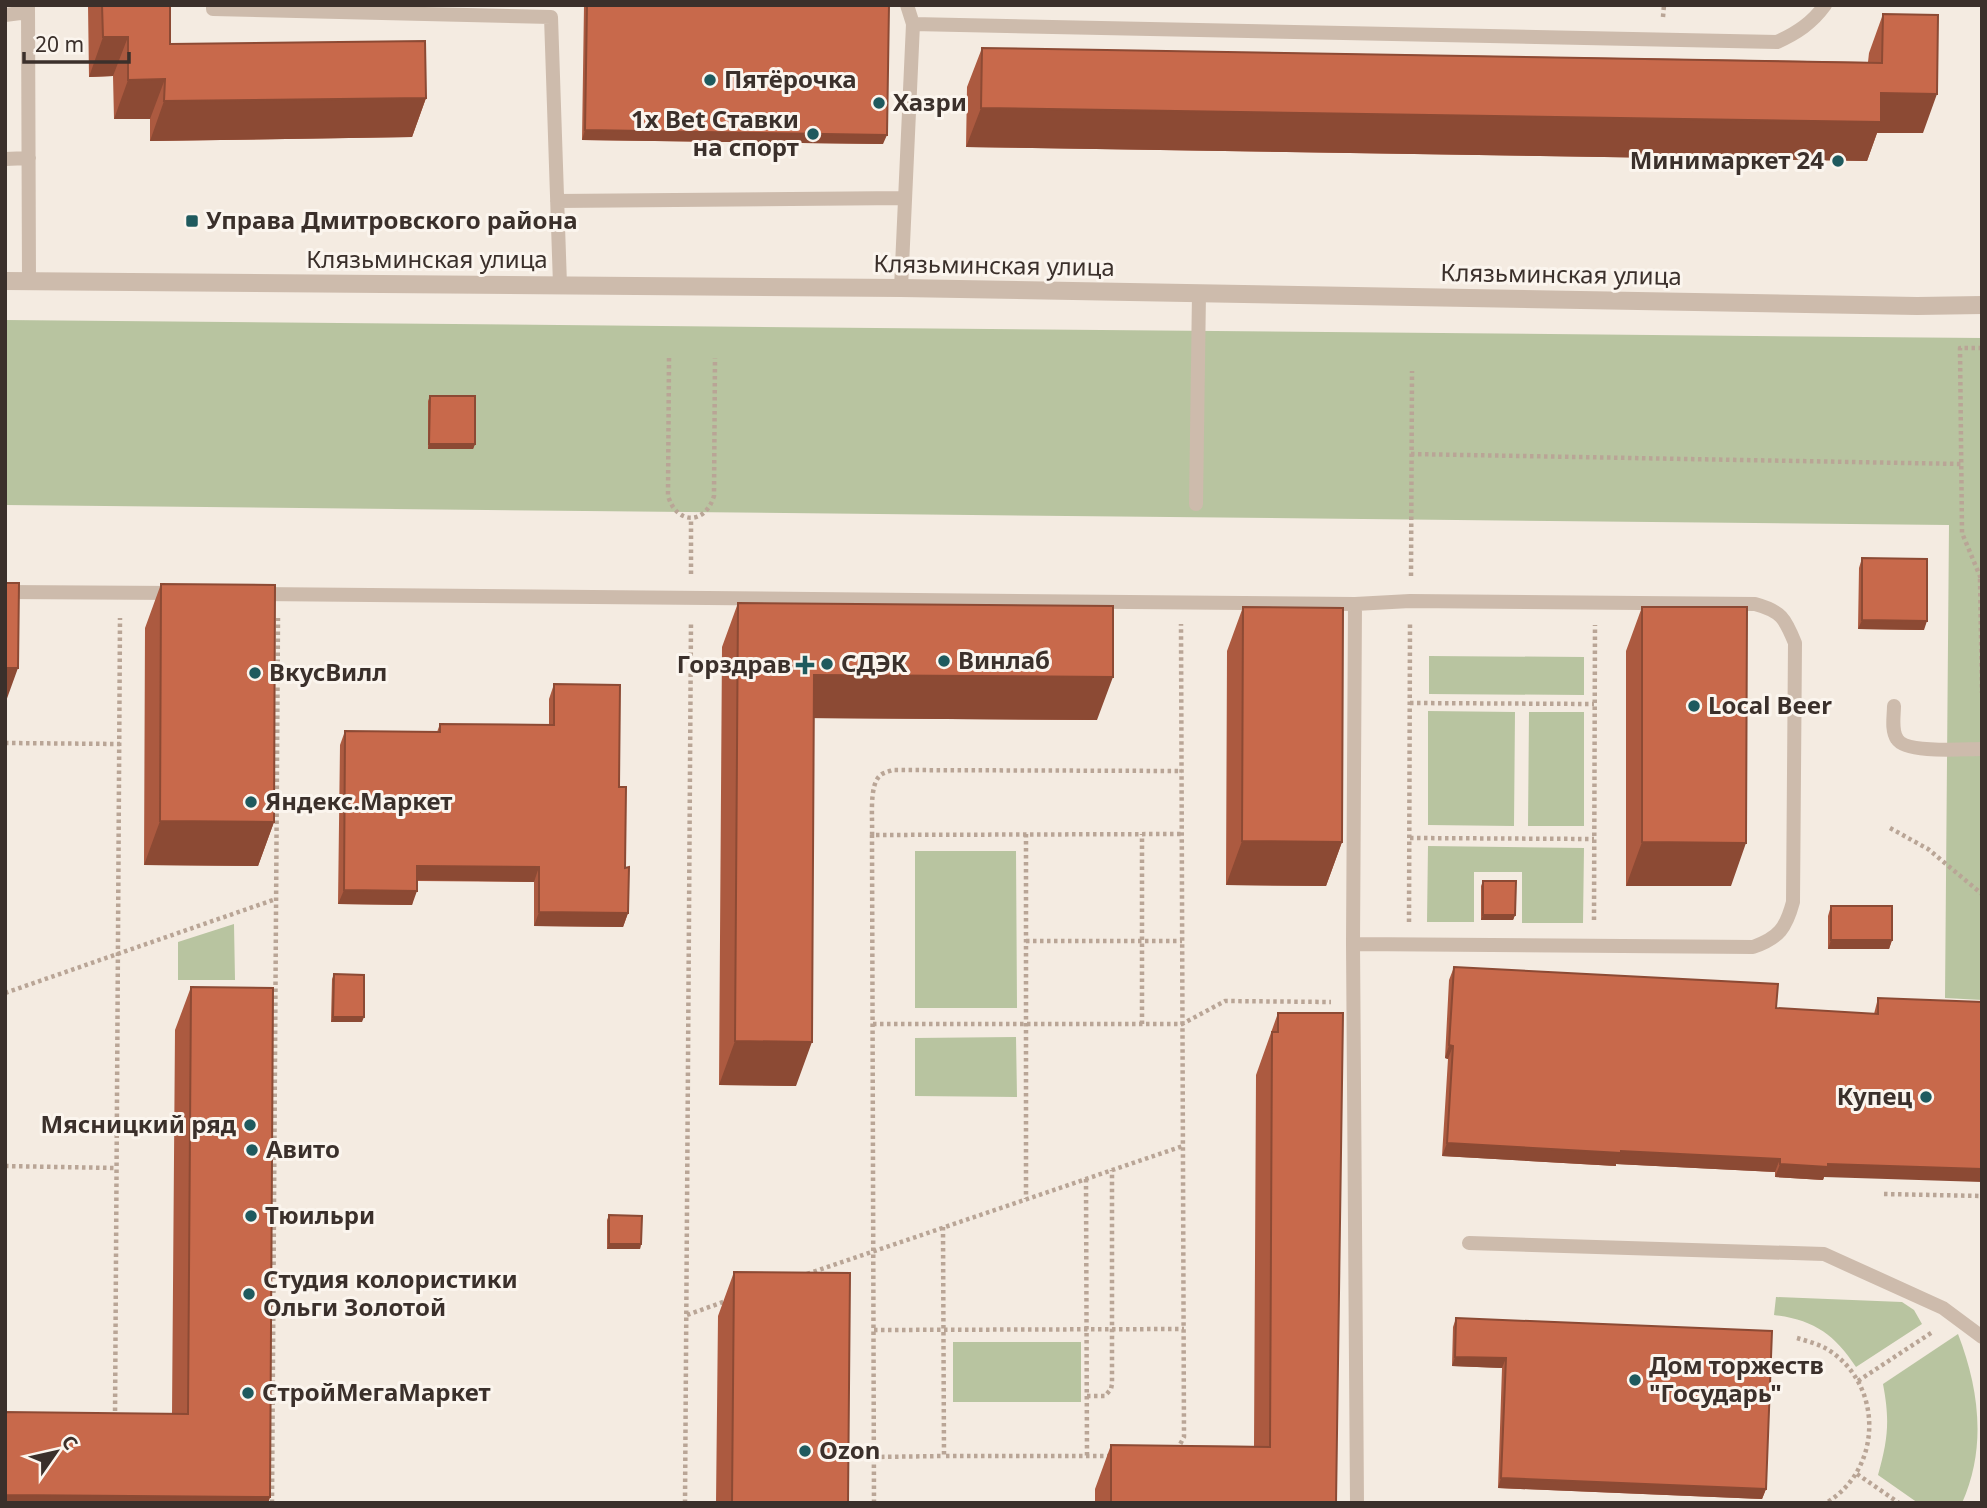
<svg xmlns="http://www.w3.org/2000/svg" width="1987" height="1508" font-family="'Noto Sans',sans-serif">
	<style>
		.green { fill: #b8c4a0 }
		.lines { fill: none; stroke-linecap: round; stroke-linejoin: round }
		.path { stroke: #b9a596; stroke-width: 4.5; stroke-dasharray: 3.5 3.5; stroke-linecap: butt }
		.service { stroke: #cdbbac; stroke-width: 14 }
		.tertiary { stroke: #cdbbac; stroke-width: 18 }
		.wall { fill: #ac5a40 }
		.shaded-wall { fill: #8c4a34 }
		.building { fill: #c8694b; stroke: #8c4a34; stroke-width: 2 }
		.poi-dot { fill: #1f5a5e; stroke: #fbf5ee; stroke-width: 2.5 }
		.labels { text-anchor: middle; stroke-width: 6; stroke-linejoin: round; paint-order: stroke }
		.poi-label { font-size: 24px; font-weight: bold; fill: #3b302b; stroke: #fbf5ee; text-anchor: start }
		.street-label { font-size: 24px; fill: #3b302b; stroke: #fbf5ee }
	</style>
	<rect width="100%" height="100%" fill="#f4ebe1"/>
	<path class="green" d="M5 320 1982 338V1000L1945 998 1949 525 5 505Z
		M1429 656 1584 657V695L1429 694Z
		M1428 711 1515 712 1514 826 1428 825Z
		M1529 712H1584V826H1528Z
		M1428 846 1584 848 1583 923H1522V872H1474V922H1427Z
		M915 851H1016L1017 1008H915Z
		M234 924 235 980H178V942Z
		M1016 1037 1017 1097 915 1096V1038Z
		M1776 1297 1902 1302 1914 1310 1922 1324 1856 1367C1834 1334 1814 1320 1774 1315Z
		M1958 1334C1979 1388 1987 1448 1962 1503H1918L1878 1475C1888 1439 1890 1421 1883 1384Z
		M953 1342H1081V1402H953Z"/>
	<g class="lines">
		<path class="path" d="M1663 17 1664 5
			M1982 348H1960L1962 533 1982 581
			M669 358 668 496C677 525 705 525 714 496L715 358
			M1411 454 1962 464
			M691 574V518
			M1411 576 1412 371
			M1980 579 1982 693
			M1410 703 1594 704
			M5 743 120 744
			M1890 828 1928 849 1982 894
			M1026 834V1199
			M872 835C873 820 868 782 882 774 886 772 890 771 893 770L1182 771
			M1410 838 1594 839
			M1594 920 1595 625
			M1409 922 1410 623
			M1026 941H1182
			M5 993 276 899
			M873 1024H1182L1225 1001 1331 1002
			M1142 1024V834
			M5 1166 116 1168
			M1086 1179 1087 1456
			M1884 1194 1982 1196
			M943 1227 944 1456H1111
			M807 1274 1183 1146
			M687 1315 726 1301
			M874 1330 1184 1329
			M1797 1338C1807 1341 1818 1344 1827 1349 1884 1384 1883 1469 1826 1503
			M1858 1381 1934 1331
			M1087 1396H1105L1111 1389 1112 1384V1170
			M115 1418 120 618
			M1177 1450 1184 1437 1181 624
			M874 1457 944 1456
			M1857 1474 1899 1503
			M272 1503 278 618
			M685 1503 691 622
			M874 1503 872 835 1182 834"/>
		<path class="service" d="M28 5 29 281
			M213 5V9L551 17 560 285
			M907 5 913 24 1777 42C1797 33 1812 23 1825 5
			M5 15 28 12
			M5 159 29 158
			M557 201 905 198
			M901 288 913 24
			M1196 504 1199 293
			M5 592 175 593
			M258 594 1355 604 1410 601 1755 604C1781 611 1785 618 1795 643L1793 902C1786 928 1779 938 1753 947L1353 944
			M1355 604 1353 944 1357 1503
			M1894 706C1894 716 1891 730 1897 739 1906 754 1964 749 1982 749
			M1469 1243 1824 1254 1943 1308 1982 1337"/>
		<path class="tertiary" d="M5 281 901 288 1917 306 1982 305"/>
	</g>
	<path class="wall" d="M88 5H170V44L426 98 412 137 150 141V119H114L113 76 89 77Z
		M584 5H889L883 144 582 140Z
		M1883 14 1923 133H1877L1867 161 966 147 967 87 982 48 1868 62 1869 53Z
		M430 396 475 444 473 449H428V401Z
		M1862 558 1924 630 1858 629 1859 568Z
		M161 584 274 822 258 866 144 865 145 628Z
		M738 603 1097 720 814 718 796 1086 719 1085 722 647Z
		M1243 607 1342 842 1326 886 1226 885 1227 651Z
		M1642 607 1731 886H1626V651Z
		M554 684 619 787 628 913 623 927 534 926V882L417 881 412 905 338 904 340 745 345 731 437 732 440 724 549 725V699Z
		M1483 881 1515 915 1513 920H1481V886Z
		M1831 906 1892 940 1889 949H1828V916Z
		M1454 967 1776 1008 1874 1014 1878 998 1982 1002 1824 1177 1823 1180 1775 1177V1172L1616 1164V1166L1442 1156 1448 1059 1445 1058 1449 980Z
		M334 974 362 1022H331L332 979Z
		M191 987 270 1497 268 1503H5L172 1414 175 1030Z
		M1278 1013 1336 1503H1095V1489L1111 1445 1254 1446 1256 1075Z
		M609 1215 641 1244 640 1249H607V1220Z
		M734 1272 848 1503H716L718 1316Z
		M1456 1318 1766 1489 1762 1499 1498 1488 1502 1368 1452 1366 1453 1327Z"/>
	<path class="shaded-wall" d="M103 37H128L113 76 89 77Z
		M165 79 150 119H114L128 80Z
		M1881 93 1937 94 1923 133H1877L1867 161 966 147 981 108Z
		M426 98 412 137 150 141 164 101Z
		M585 130 887 135 883 144 582 140Z
		M429 444H475L473 449H428Z
		M1862 620 1927 621 1924 630 1858 629Z
		M5 668H18L5 704Z
		M814 675 1113 677 1097 720 798 718Z
		M160 821 274 822 258 866 144 865Z
		M1242 841 1342 842 1326 886 1226 885Z
		M1642 842 1746 843 1731 886H1626Z
		M417 866 539 867 534 882 412 880Z
		M344 890 417 891 412 905 338 904Z
		M539 912 628 913 623 927 534 926Z
		M1483 915H1515L1513 920H1481Z
		M1831 940H1892L1889 949H1828Z
		M333 1017H364L362 1022H331Z
		M735 1041 812 1042 796 1086 719 1085Z
		M1449 1045 1453 1046 1448 1059 1445 1058Z
		M1447 1143 1621 1151 1780 1159 1775 1172 1616 1164V1166L1442 1156Z
		M1780 1164H1828L1982 1169V1182L1824 1177 1823 1180 1775 1177Z
		M609 1244H641L640 1249H607Z
		M1455 1357 1506 1358 1502 1368 1452 1366Z
		M1501 1478 1766 1489 1762 1499 1498 1488Z
		M5 1495 270 1497 268 1503H5Z"/>
	<path class="building" d="M102 5H170V44L425 41 426 98 164 101 165 79 128 80V37H103Z
		M587 5H889L887 135 585 130Z
		M1883 14 1938 15 1937 94 1881 93V122L981 108 982 48 1882 63Z
		M430 396H475V444H429Z
		M1862 558 1927 559V621L1862 620Z
		M5 583H19L18 668H5Z
		M161 584 275 585 274 822 160 821Z
		M738 603 1113 606V677L814 675 812 1042 735 1041Z
		M1243 607 1343 608 1342 842 1242 841Z
		M1642 607H1747L1746 843 1642 842Z
		M554 684 620 685 619 787H626L625 868 629 867 628 913 539 912V867L417 866V891L344 890 345 731 440 732V724L554 725Z
		M1483 881H1516L1515 915H1483Z
		M1831 906H1892V940H1831Z
		M1454 967 1778 984 1776 1008 1878 1014V998L1982 1002V1169L1828 1164V1167L1780 1164V1159L1621 1151V1153L1447 1143 1453 1046 1449 1045Z
		M334 974 364 975V1017H333Z
		M191 987 273 988 270 1497 5 1495V1412L188 1414Z
		M1278 1013H1343L1336 1503H1111V1445L1270 1447 1272 1032H1278Z
		M609 1215 642 1216 641 1244H609Z
		M734 1272 850 1273 848 1503H732Z
		M1456 1318 1772 1331 1766 1489 1501 1478 1506 1358 1455 1357Z"/>
	<g class="poi-dot">
		<circle cx="710" cy="80" r="7"/>
		<circle cx="879" cy="103" r="7"/>
		<circle cx="813" cy="134" r="7"/>
		<circle cx="1838" cy="161" r="7"/>
		<rect x="185" y="214" width="14" height="14" rx="3.5"/>
		<circle cx="944" cy="661" r="7"/>
		<circle cx="827" cy="664" r="7"/>
		<path d="M801.5 654.5h7v7h7v7h-7v7h-7v-7h-7v-7h7z"/>
		<circle cx="255" cy="673" r="7"/>
		<circle cx="1694" cy="706" r="7"/>
		<circle cx="251" cy="802" r="7"/>
		<circle cx="1926" cy="1097" r="7"/>
		<circle cx="250" cy="1125" r="7"/>
		<circle cx="252" cy="1150" r="7"/>
		<circle cx="251" cy="1216" r="7"/>
		<circle cx="249" cy="1294" r="7"/>
		<circle cx="1635" cy="1380" r="7"/>
		<circle cx="248" cy="1393" r="7"/>
		<circle cx="805" cy="1451" r="7"/>
	</g>
	<g class="labels">
		<g class="poi-label">
			<text x="724" y="88">Пятёрочка</text>
			<text x="893" y="111">Хазри</text>
			<text x="799" y="128" text-anchor="end">1x Bet Ставки<tspan x="799" dy="28">на спорт</tspan></text>
			<text x="1824" y="169" text-anchor="end">Минимаркет 24</text>
			<text x="206" y="229">Управа Дмитровского района</text>
			<text x="958" y="669">Винлаб</text>
			<text x="841" y="672">СДЭК</text>
			<text x="791" y="673" text-anchor="end">Горздрав</text>
			<text x="269" y="681">ВкусВилл</text>
			<text x="1708" y="714">Local Beer</text>
			<text x="265" y="810">Яндекс.Маркет</text>
			<text x="1912" y="1105" text-anchor="end">Купец</text>
			<text x="236" y="1133" text-anchor="end">Мясницкий ряд</text>
			<text x="266" y="1158">Авито</text>
			<text x="265" y="1224">Тюильри</text>
			<text x="263" y="1288">Студия колористики<tspan x="263" dy="28">Ольги Золотой</tspan></text>
			<text x="1649" y="1374">Дом торжеств<tspan x="1649" dy="28">"Государь"</tspan></text>
			<text x="262" y="1401">СтройМегаМаркет</text>
			<text x="819" y="1459">Ozon</text>
		</g>
		<g class="street-label">
			<text x="427" y="268">Клязьминская улица</text>
			<text transform="translate(994 266) rotate(1)" y="8">Клязьминская улица</text>
			<text transform="translate(1561 275) rotate(1)" y="8">Клязьминская улица</text>
		</g>
	</g>
	<rect width="1987" height="1508" fill="none" stroke="#3b302b" stroke-width="14"/>
	<g transform="translate(56 1452) rotate(56)" stroke="#fbf5ee" stroke-width="5" paint-order="stroke">
	<path d="M0-5L12 26L0 18L-12 26Z" fill="#3b302b"/>
	<text y="-10" font-size="19" font-weight="bold" text-anchor="middle" fill="#3b302b">С</text>
	</g>
	<path d="M24 52v10h105v-10" fill="none" stroke="#3b302b" stroke-width="3.5"/>
	<text x="35" y="52" font-size="21" fill="#3b302b" stroke="#fbf5ee" stroke-width="5" paint-order="stroke">20 m</text>
</svg>
